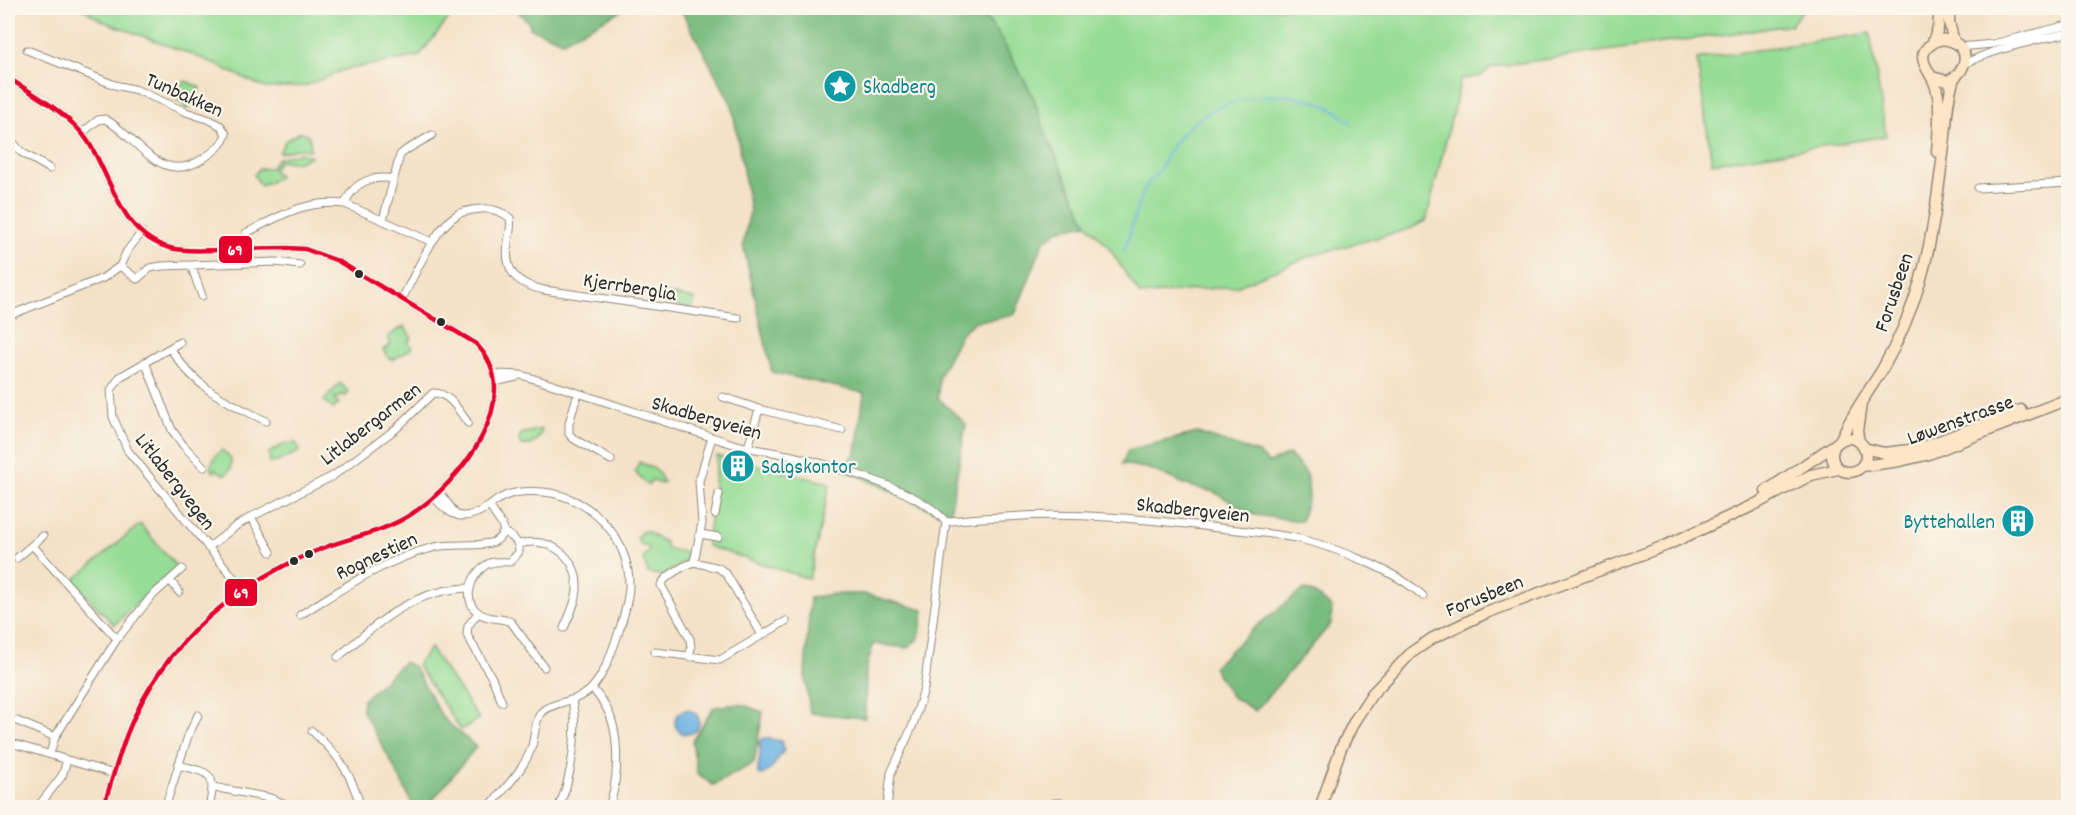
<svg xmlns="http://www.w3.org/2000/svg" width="2076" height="815" font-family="Dekko,sans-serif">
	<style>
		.green { fill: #97dd96; stroke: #618460; stroke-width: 1.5 }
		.forest { fill: #79bc7f; stroke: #527455; stroke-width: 1.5 }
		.water { fill: #6eb3e4; stroke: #4c6f88; stroke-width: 1.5 }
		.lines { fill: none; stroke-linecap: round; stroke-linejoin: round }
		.stream { stroke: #6eb3e4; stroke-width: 2 }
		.minor-casing { stroke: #90867a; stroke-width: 9 }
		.secondary-casing { stroke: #90867a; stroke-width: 13 }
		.minor { stroke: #fff; stroke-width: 7 }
		.secondary { stroke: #fde5c5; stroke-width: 10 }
		.bus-1-casing { stroke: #fbf7ec; stroke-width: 9 }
		.bus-1 { stroke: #e4002b; stroke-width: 4.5 }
		.bus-dot { fill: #2b2b2b; stroke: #fbf7ec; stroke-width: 2 }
		.labels { text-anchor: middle; stroke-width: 4.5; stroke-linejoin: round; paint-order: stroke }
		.culture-label { font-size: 21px; fill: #0d838f; stroke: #fbf7ec; text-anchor: start }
		.street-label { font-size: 21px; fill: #2b2b2b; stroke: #fbf7ec }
		.line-badge { stroke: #fbf7ec; stroke-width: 2 }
		.badge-label { font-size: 16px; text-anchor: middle; font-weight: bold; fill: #fff }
	</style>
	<rect width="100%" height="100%" fill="#fbf7ec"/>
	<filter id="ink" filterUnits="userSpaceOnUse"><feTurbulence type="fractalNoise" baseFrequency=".0167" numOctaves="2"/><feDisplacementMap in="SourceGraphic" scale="12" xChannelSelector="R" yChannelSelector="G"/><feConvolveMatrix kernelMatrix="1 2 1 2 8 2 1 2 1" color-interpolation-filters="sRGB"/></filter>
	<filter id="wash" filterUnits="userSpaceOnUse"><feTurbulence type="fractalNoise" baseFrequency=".008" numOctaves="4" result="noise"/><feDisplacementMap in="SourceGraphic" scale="24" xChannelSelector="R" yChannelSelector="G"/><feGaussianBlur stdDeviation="1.35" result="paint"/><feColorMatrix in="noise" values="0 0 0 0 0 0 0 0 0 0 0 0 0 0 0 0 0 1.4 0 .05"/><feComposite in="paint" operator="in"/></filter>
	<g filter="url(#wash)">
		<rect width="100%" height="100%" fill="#f4e2c8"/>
		<path class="green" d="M81 8H457L419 56 343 70 305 86 265 88 206 60 103 21Z
			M976 8H1804L1791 25 1491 67 1481 76 1461 79 1426 221 1409 229 1310 256 1238 286 1140 295 1107 245 1087 224 1046 135 1033 96 996 30Z
			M1870 33 1886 136 1712 163 1697 59Z
			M185 81 200 87 194 104 189 106 188 109 184 108V105L171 95Z
			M300 132C311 133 311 141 310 150L297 149 279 153 285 141Z
			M299 153 311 156 298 162 279 161 273 170 279 177 261 186 254 175 259 169 270 168 278 158Z
			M669 294 695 299 692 309 667 305Z
			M404 326 412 338 408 341 412 348 393 360 391 358 389 359 383 350 391 344 387 337Z
			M340 383 349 392 345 397 342 394 338 398 336 397 334 399 339 403 333 409 324 401Z
			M542 429C540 440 532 447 521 445L519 439 521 434Z
			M286 443H296L300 451 277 462 270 463 269 453Z
			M222 450 231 458V469L225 475 215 469 214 472 210 468 215 456Z
			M717 456 830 483 809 579 707 546Z
			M639 462 657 470 664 483 661 484 651 480 648 485 646 484 635 472Z
			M140 524 177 567 114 625 73 581Z
			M646 531 666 543 667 549 690 553 689 558 663 576 648 573 643 558 649 551 648 546H642L637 538 641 532Z
			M430 648 479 719 461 730 417 665Z"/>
		<path class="forest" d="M515 8H626L563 41 530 28V24Z
			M680 8H976L996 30 1033 96 1046 135 1087 224 1061 229 1044 241 1015 314 996 319 976 321 962 332 939 376 938 398 966 424 949 518 842 468 856 452 864 393 772 372 743 245 750 211 732 105Z
			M1197 433 1258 453 1269 463 1289 454 1306 473 1309 494 1301 521 1254 515 1214 492 1189 486 1150 469 1122 464 1128 450Z
			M1304 589 1315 594 1332 608 1331 624 1255 711 1231 696 1213 667 1254 628Z
			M833 594H864L924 610 919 638 907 648 873 644 866 670 865 718 810 713 805 675 810 598Z
			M404 662 414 667 443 718 476 747 427 807H414L393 765 362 710 363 700Z
			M740 704 763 712 754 763 713 785 697 773 692 741 714 707Z"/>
		<path class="water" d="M675 722a12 12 0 1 1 24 0a12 12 0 1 1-24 0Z
			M763 738 781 741 784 750 771 769 762 775 758 774C757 763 763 754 759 743Z"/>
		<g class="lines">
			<path class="stream" d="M1124 251C1133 229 1135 203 1149 182 1152 178 1156 176 1158 172 1163 166 1165 158 1169 151 1176 140 1189 125 1200 118 1234 94 1292 88 1329 107 1337 111 1344 118 1352 123"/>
		</g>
	</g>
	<g filter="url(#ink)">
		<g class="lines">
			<defs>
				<path id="minor" d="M1960 47 1993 44 2068 25
					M27 50 115 85 137 90 186 112 210 120 221 126 226 134C223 145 213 152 204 158 160 188 139 138 105 119L98 120 82 133
					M1964 64C1997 48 2033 41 2068 33
					M8 78C34 94 60 109 81 132 111 168 117 235 170 248 186 252 203 250 220 250 243 249 266 248 288 248L305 249 338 261 475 343C530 396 459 484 410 515 383 532 356 536 326 547 285 562 243 588 210 616 174 647 144 690 127 734 118 758 111 783 103 808
					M8 136 21 152 50 169
					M1978 188 2068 183
					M345 204C353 182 372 175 394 179
					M8 213V224
					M383 220 400 155 406 150 432 135
					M246 233C280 216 306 199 345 204L432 242
					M191 265 202 296
					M120 266 137 279 150 268 162 266 276 262 300 265
					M402 299C415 275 434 228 458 214 464 211 473 210 480 209 492 208 501 211 510 218 512 226 509 234 508 242 504 272 516 284 544 290L738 318
					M8 316 103 278 120 266 127 251 142 232
					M180 342 120 377 111 390 113 417 128 451 244 590
					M170 348C196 389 224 400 266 421
					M145 362 172 430 183 445 204 467
					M494 374 521 375C591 396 660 421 730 443 749 449 769 451 788 455 830 465 920 489 946 522L924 689 913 725 891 773 887 808
					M495 382 516 377
					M578 393 569 423V434L574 439 611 460
					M723 397 759 409 842 430
					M748 448 759 409
					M439 492 455 513
					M434 497C451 518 464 522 488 507 493 504 497 499 503 497 514 491 530 491 543 492 590 496 631 539 629 587 628 605 622 623 616 640 610 657 604 674 592 688 579 703 547 702 540 714 534 724 535 738 531 749 523 771 503 790 488 808
					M490 507 502 525 504 532C513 537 519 541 519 552L510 562C502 562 493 560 486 565 471 574 461 601 479 613 488 620 501 617 511 622L544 667
					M715 514 719 494
					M251 517 271 552
					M946 522C965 518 985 518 1005 517 1076 512 1148 519 1218 528 1245 531 1273 533 1300 539 1336 548 1397 571 1423 596
					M700 534 718 537
					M519 544C549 536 578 556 577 588 577 601 569 616 564 628
					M33 546 117 639
					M208 548 236 526 251 517 333 476 397 428 433 393C449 392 459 411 468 423
					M17 558 43 536
					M694 562 702 523 699 481 712 437
					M170 580 179 592
					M478 613 468 626 467 635 492 678 502 702
					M300 615C342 589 385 559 435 547 453 543 473 547 490 543 497 542 500 537 504 532
					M655 652 720 660 786 621
					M338 657C378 623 413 589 469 588
					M689 657 691 648 690 639 661 585C665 576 683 566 694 562L719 568 727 575 762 635
					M592 688C598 695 604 703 608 711 620 735 619 784 608 808
					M17 721 55 737
					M312 731C339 755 351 773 361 808
					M8 742 114 774
					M50 754 55 737 117 639 151 597 182 569
					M178 765C211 774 217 771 209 808
					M213 787 270 798 295 808
					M37 808 62 776 67 760
					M165 808 188 736 198 715
					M558 808C571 782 579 730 572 701
					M1044 808C1055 801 1063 801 1073 808"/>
				<path id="secondary" d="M1949 8V22L1954 42
					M1933 42 1938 28 1940 8
					M1932 77 1947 81C1966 75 1973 48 1951 41 1945 39 1938 39 1933 43 1915 54 1926 67 1932 78 1935 83 1937 91 1938 96 1941 114 1938 134 1937 152
					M1832 455a17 17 0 1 1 34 0a17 17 0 1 1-34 0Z
					M1840 441C1851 415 1867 394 1882 370 1898 342 1911 312 1920 282 1933 238 1938 191 1944 146 1947 123 1946 101 1954 78
					M1859 442 1857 431 1861 404
					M1864 448 1884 453 1918 449 2021 410
					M1862 466 1900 461 1926 455 2068 399
					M1766 491 1836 444
					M1320 808 1341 748 1355 720 1372 694 1412 652 1433 638 1486 613 1667 545 1752 506 1811 475 1838 469"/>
			</defs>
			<use href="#minor" class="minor-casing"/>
			<use href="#secondary" class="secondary-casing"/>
			<use href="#minor" class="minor"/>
			<use href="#secondary" class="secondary"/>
			<defs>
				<path id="bus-1" d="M8 78C34 94 60 109 81 132 111 168 117 235 170 248 186 252 203 250 220 250 243 249 266 248 288 248L305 249 338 261 475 343C530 396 459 484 410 515 383 532 356 536 326 547 285 562 243 588 210 616 174 647 144 690 127 734 118 758 111 783 103 808"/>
			</defs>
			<use href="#bus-1" class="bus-1-casing"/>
			<use href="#bus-1" class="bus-1"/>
		</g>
	</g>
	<defs>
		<symbol id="sight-disc" viewBox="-11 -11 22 22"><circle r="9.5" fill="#0f9aa8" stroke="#fbf7ec"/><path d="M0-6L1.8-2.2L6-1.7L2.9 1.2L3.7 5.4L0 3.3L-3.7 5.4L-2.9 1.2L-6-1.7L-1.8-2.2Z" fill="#fff"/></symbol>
		<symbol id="building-disc" viewBox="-11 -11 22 22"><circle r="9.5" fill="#0f9aa8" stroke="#fbf7ec"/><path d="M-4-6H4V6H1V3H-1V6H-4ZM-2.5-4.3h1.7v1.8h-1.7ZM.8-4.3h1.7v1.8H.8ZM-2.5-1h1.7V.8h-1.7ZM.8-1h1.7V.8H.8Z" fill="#fff"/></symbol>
	</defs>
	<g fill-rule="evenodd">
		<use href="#sight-disc" x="821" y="67" width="38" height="38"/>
		<use href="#building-disc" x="719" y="447" width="38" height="38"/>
		<use href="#building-disc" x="1999" y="502" width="38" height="38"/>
	</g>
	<g class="bus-dot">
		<circle cx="359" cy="274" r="5"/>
		<circle cx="441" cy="322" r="5"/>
		<circle cx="309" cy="554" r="5"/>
		<circle cx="294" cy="561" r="5"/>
	</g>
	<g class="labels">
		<g class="culture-label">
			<text x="863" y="93">Skadberg</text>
			<text x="761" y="473">Salgskontor</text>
			<text x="1995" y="528" text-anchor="end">Byttehallen</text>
		</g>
		<g class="street-label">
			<text transform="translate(185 94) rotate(24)" y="7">Tunbakken</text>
			<text transform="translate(630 286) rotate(9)" y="7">Kjerrberglia</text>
			<text transform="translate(1893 292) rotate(-71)" y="7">Forusbeen</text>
			<text transform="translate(707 417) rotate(16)" y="7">Skadbergveien</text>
			<text transform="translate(1960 419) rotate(-20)" y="7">Løwenstrasse</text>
			<text transform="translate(370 423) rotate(-38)" y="7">Litlabergarmen</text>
			<text transform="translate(176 481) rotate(52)" y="7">Litlabergvegen</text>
			<text transform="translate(1193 509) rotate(6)" y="7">Skadbergveien</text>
			<text transform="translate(376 555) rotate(-25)" y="7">Rognestien</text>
			<text transform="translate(1484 595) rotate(-22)" y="7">Forusbeen</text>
		</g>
	</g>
	<g class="line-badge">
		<rect x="218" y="235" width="35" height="29" rx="6" fill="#e4002b"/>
		<rect x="224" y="578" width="34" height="29" rx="6" fill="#e4002b"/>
	</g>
	<g class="badge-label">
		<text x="235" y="255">69</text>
		<text x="241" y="598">69</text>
	</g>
	<rect width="2076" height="815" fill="none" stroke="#fbf7ec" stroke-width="30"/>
</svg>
